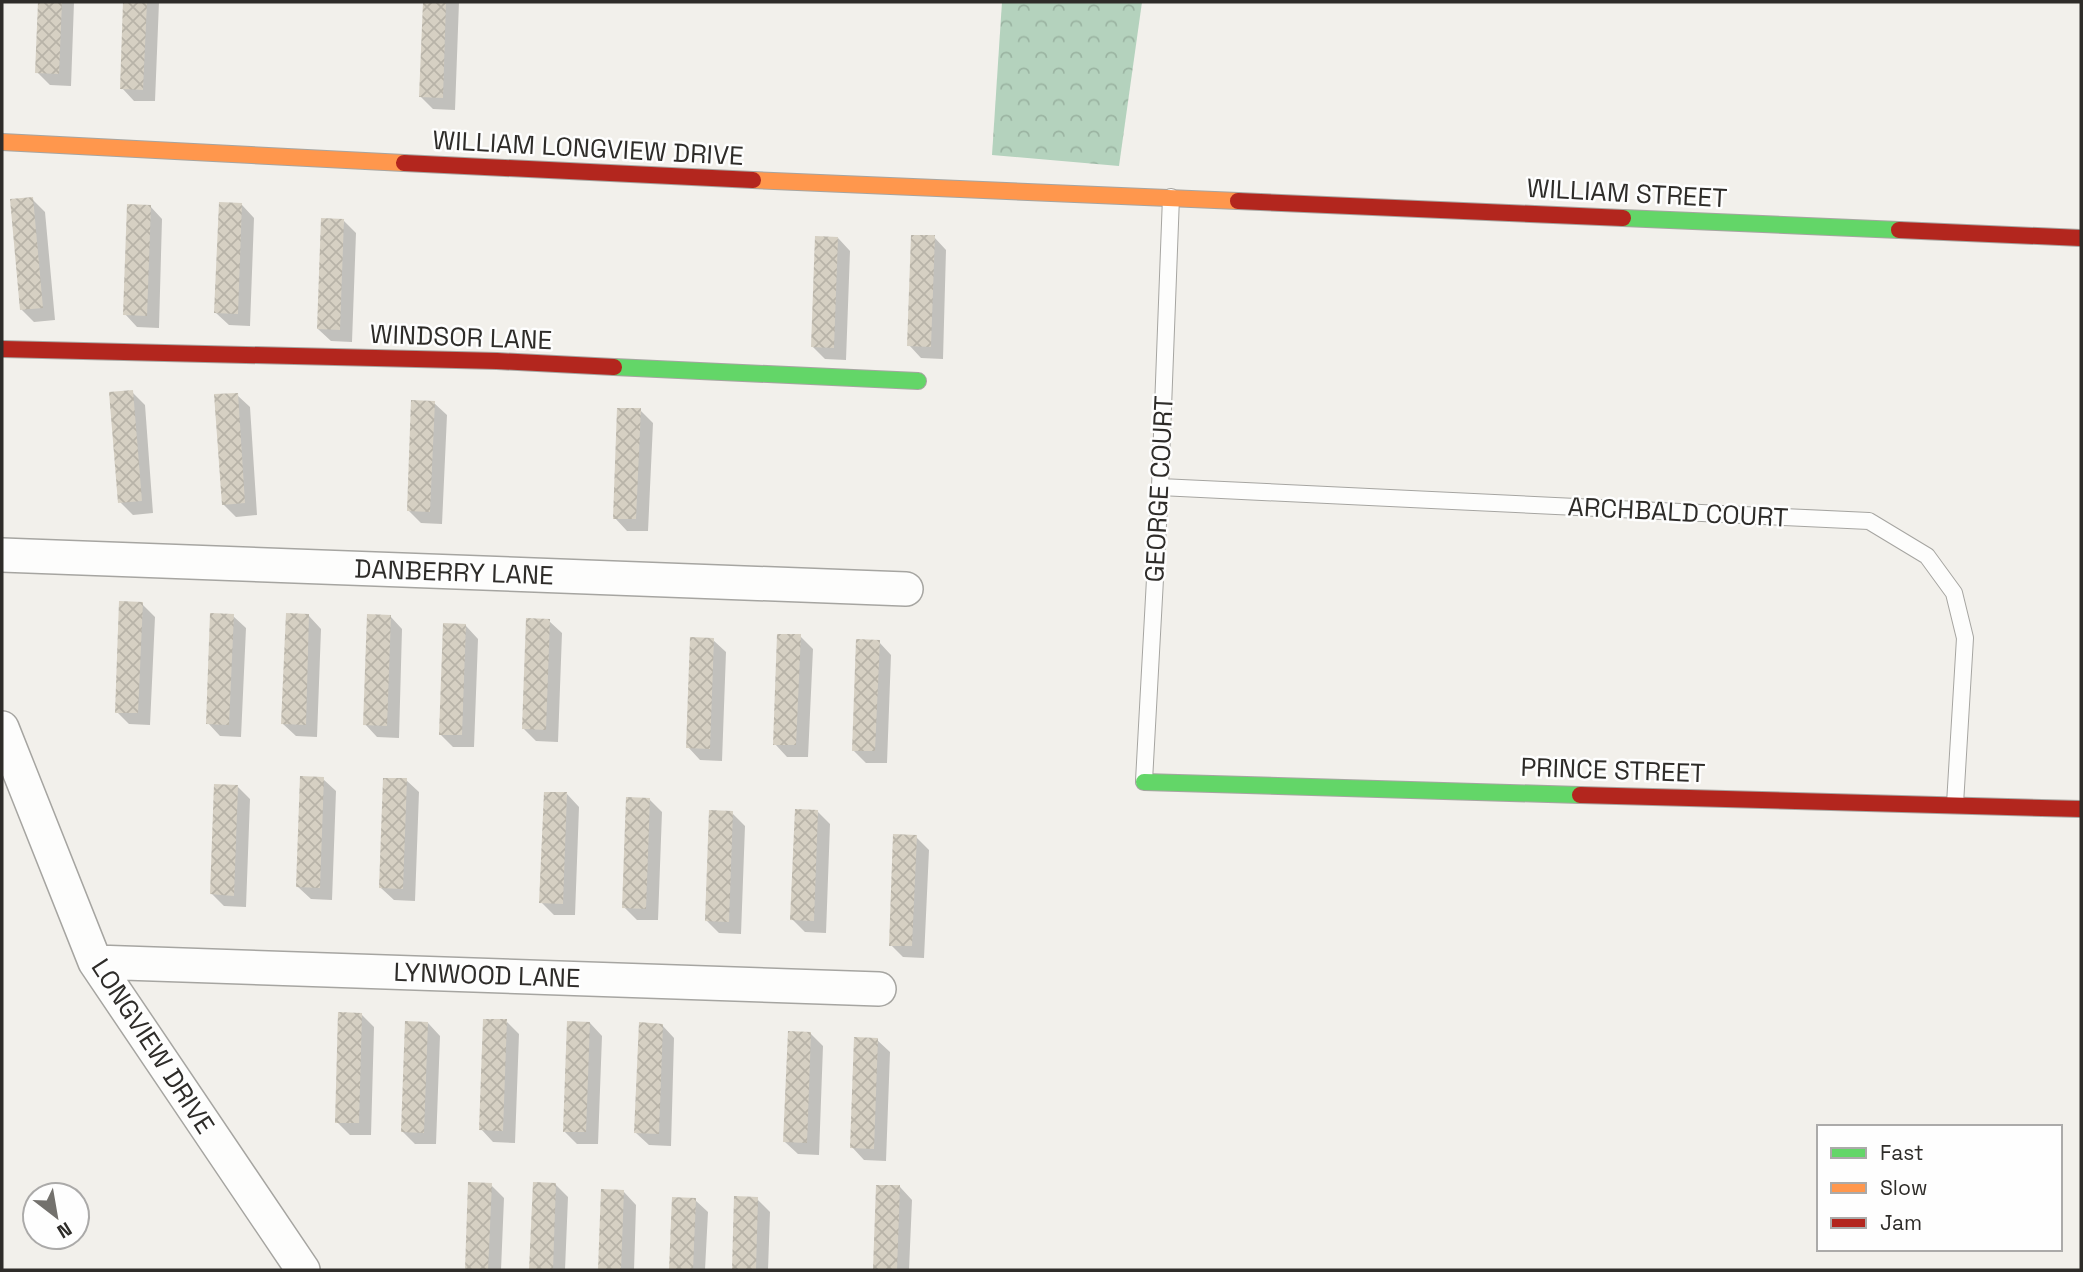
<svg xmlns="http://www.w3.org/2000/svg" width="2083" height="1272" font-family="'Space Grotesk',sans-serif">
	<style>
		.forest { fill: url(#forest-crowns) }
		.shadow { fill: #0003 }
		.building { fill: url(#building-cross-hatch) }
		.lines { fill: none; stroke-linecap: round; stroke-linejoin: round }
		.lane-casing { stroke: #a6a5a1; stroke-width: 18 }
		.street-casing { stroke: #a6a5a1; stroke-width: 36 }
		.fast-casing { stroke: #a6a5a1; stroke-width: 18 }
		.slow-casing { stroke: #a6a5a1; stroke-width: 18 }
		.jam-casing { stroke: #a6a5a1; stroke-width: 18 }
		.lane { stroke: #fdfdfc; stroke-width: 16 }
		.street { stroke: #fdfdfc; stroke-width: 33 }
		.fast { stroke: #63d668; stroke-width: 16 }
		.slow { stroke: #ff974d; stroke-width: 16 }
		.jam { stroke: #b3261e; stroke-width: 16 }
		.labels { text-anchor: middle; stroke-width: 5; stroke-linejoin: round; paint-order: stroke }
		.street-label { font-size: 26px; fill: #2e2c29; stroke: #fefefe }
	</style>
	<defs>
		<pattern id="forest-crowns" width="20" height="18" patternUnits="userSpaceOnUse" patternTransform="scale(1.75)"><rect width="20" height="18" fill="#b4d2bd"/><path d="M2 6a3 3 0 1 1 6 0M12 15a3 3 0 1 1 6 0" fill="none" stroke="#9bb4a2"/></pattern>
		<pattern id="building-cross-hatch" width="8" height="8" patternUnits="userSpaceOnUse" patternTransform="scale(1.75)"><rect width="8" height="8" fill="#d6d0c3"/><path d="M0 0l8 8M0 8l8-8" fill="none" stroke="#b8b3a8"/></pattern>
	</defs>
	<rect width="100%" height="100%" fill="#f2f0eb"/>
	<path class="forest" d="M1002 2H1142L1119 166 992 155Z"/>
	<path class="shadow" d="M40 2H74L71 86 50 85 37 72Z
		M125 2H159L155 101H134L122 88Z
		M425 2H459L455 110 433 109 421 97Z
		M32 199 45 212 55 320 34 322 21 309Z
		M242 205 254 218 250 326 229 325 216 313Z
		M150 206 162 219 159 328 137 327 125 314Z
		M344 221 356 233 352 342 331 341 318 329Z
		M934 237 946 250 943 359 921 358 909 345Z
		M838 238 850 251 846 360 825 359 812 346Z
		M132 392 145 405 153 513 133 515 120 502Z
		M237 395 250 407 257 515 236 517 223 504Z
		M434 403 447 415 442 524 421 523 409 511Z
		M640 410 653 423 648 531H627L615 518Z
		M142 604 155 617 150 725 129 724 117 712Z
		M233 616 246 628 241 737 220 736 208 723Z
		M309 616 321 629 317 737 296 736 283 724Z
		M390 616 402 629 399 738 377 737 365 724Z
		M549 621 562 633 558 742 536 741 524 729Z
		M466 626 478 639 474 747H453L440 734Z
		M800 636 813 649 808 757H787L775 744Z
		M713 640 726 652 722 761 700 760 688 747Z
		M879 642 891 655 887 763H866L853 750Z
		M323 779 336 791 332 900 311 899 298 887Z
		M406 780 419 792 415 901 394 900 381 888Z
		M237 786 250 799 246 907 224 906 212 894Z
		M567 794 579 807 575 915H554L541 902Z
		M649 799 662 812 658 920H637L624 907Z
		M818 812 830 824 826 933 805 932 792 919Z
		M732 813 745 826 741 934 719 933 707 921Z
		M916 837 929 850 924 958 903 957 891 945Z
		M361 1014 374 1027 371 1135H350L337 1122Z
		M506 1021 519 1034 515 1143 493 1142 481 1129Z
		M428 1023 440 1036 436 1144H415L402 1131Z
		M590 1023 602 1036 598 1144H577L564 1131Z
		M662 1025 674 1038 671 1146 649 1145 636 1133Z
		M811 1034 823 1046 819 1155 798 1154 785 1142Z
		M877 1040 890 1052 886 1161 864 1160 852 1147Z
		M470 1184 491 1185 504 1198 501 1270H467Z
		M534 1184H555L568 1197 565 1270H531Z
		M878 1186 900 1187 912 1200 909 1270H875Z
		M602 1191 624 1192 636 1205 634 1270H599Z
		M736 1198 757 1199 770 1212 768 1270H733Z
		M674 1199 695 1200 708 1212 705 1270H671Z"/>
	<path class="building" d="M38 2H62L59 74 35 73Z
		M123 2H147L143 90 120 89Z
		M423 2H446L443 98 419 97Z
		M33 197 43 308 20 310 10 199Z
		M219 202 242 203 238 314 214 313Z
		M127 204 151 205 147 316 123 315Z
		M321 218 344 219 340 330 317 329Z
		M911 235H935L931 347 907 346Z
		M815 236 838 237 834 348 811 347Z
		M133 390 142 501 118 503 109 392Z
		M238 393 245 503 222 505 214 394Z
		M411 400 435 401 430 512 407 511Z
		M617 408H641L636 519H613Z
		M119 601 143 602 138 713H115Z
		M210 613 234 614 229 725 206 724Z
		M286 613 309 614 306 725 281 724Z
		M367 614 391 615 387 726 363 725Z
		M526 618 550 619 546 730 522 729Z
		M443 623 466 624 462 735H439Z
		M777 634H801L796 745H773Z
		M690 637 714 638 710 749 686 748Z
		M856 639 880 640 875 751H852Z
		M300 776 324 777 320 888 296 887Z
		M383 778H407L403 889 379 888Z
		M214 784 238 785 234 896 210 894Z
		M544 792H567L563 904 539 903Z
		M626 797 650 798 646 909 622 908Z
		M795 809 818 810 814 921 790 920Z
		M709 810 733 811 729 922 705 921Z
		M893 834 917 835 912 946H889Z
		M338 1012 362 1013 359 1123H335Z
		M483 1019H507L503 1131 479 1130Z
		M405 1021 428 1022 424 1133 401 1132Z
		M567 1021 590 1022 586 1132H563Z
		M639 1022 663 1024 659 1134 634 1133Z
		M788 1031 811 1032 807 1143 783 1142Z
		M854 1037 878 1038 874 1149 850 1148Z
		M468 1182 492 1183 488 1270H465Z
		M533 1182 556 1183 553 1270H529Z
		M876 1185H900L897 1270H873Z
		M601 1189 624 1190 621 1270H598Z
		M734 1196 758 1197 756 1270H732Z
		M672 1197 696 1198 693 1270H669Z"/>
	<g class="lines">
		<defs>
			<path id="lane" d="M1160 487 1869 521 1927 556 1954 593 1965 638 1955 804
				M1144 781 1160 487 1171 197"/>
			<path id="street" d="M2 555 906 589
				M2 728 95 962 303 1270
				M95 962 879 989"/>
			<path id="fast" d="M1623 218 1899 230
				M614 367 918 381
				M1144 782 1580 795"/>
			<path id="slow" d="M2 142 404 163
				M753 180 1238 201"/>
			<path id="jam" d="M404 163 753 180
				M1238 201 1623 218
				M1899 230 2081 238
				M2 349 497 361 614 367
				M1580 795 2081 809"/>
		</defs>
		<use href="#lane" class="lane-casing"/>
		<use href="#street" class="street-casing"/>
		<use href="#fast" class="fast-casing"/>
		<use href="#slow" class="slow-casing"/>
		<use href="#jam" class="jam-casing"/>
		<use href="#lane" class="lane"/>
		<use href="#street" class="street"/>
		<use href="#fast" class="fast"/>
		<use href="#slow" class="slow"/>
		<use href="#jam" class="jam"/>
	</g>
	<g class="labels">
		<g class="street-label">
			<text transform="translate(588 148) rotate(3)" y="9">WILLIAM LONGVIEW DRIVE</text>
			<text transform="translate(1627 193) rotate(3)" y="9">WILLIAM STREET</text>
			<text transform="translate(461 337) rotate(2)" y="9">WINDSOR LANE</text>
			<text transform="translate(1159 489) rotate(-87)" y="9">GEORGE COURT</text>
			<text transform="translate(1678 512) rotate(3)" y="9">ARCHBALD COURT</text>
			<text transform="translate(454 572) rotate(2)" y="9">DANBERRY LANE</text>
			<text transform="translate(1613 770) rotate(2)" y="9">PRINCE STREET</text>
			<text transform="translate(487 975) rotate(2)" y="9">LYNWOOD LANE</text>
			<text transform="translate(153 1046) rotate(57)" y="9">LONGVIEW DRIVE</text>
		</g>
	</g>
	<rect width="2083" height="1272" fill="none" stroke="#2e2c29" stroke-width="7"/>
	<rect x="1817" y="1125" width="245" height="126" fill="#fefefe" stroke="#abaaa9" stroke-width="2"/>
	<rect x="1831" y="1148" width="35" height="10" fill="#63d668" stroke="#abaaa9" stroke-width="2"/>
	<text x="1880" y="1160" font-size="21" fill="#2e2c29">Fast</text>
	<rect x="1831" y="1183" width="35" height="10" fill="#ff974d" stroke="#abaaa9" stroke-width="2"/>
	<text x="1880" y="1195" font-size="21" fill="#2e2c29">Slow</text>
	<rect x="1831" y="1218" width="35" height="10" fill="#b3261e" stroke="#abaaa9" stroke-width="2"/>
	<text x="1880" y="1230" font-size="21" fill="#2e2c29">Jam</text>
	<g transform="translate(56 1216) rotate(149)"><circle r="33" fill="#fefefe" stroke="#abaaa9" stroke-width="2"/>
	<path d="M0-5L12 26L0 18L-12 26Z" fill="#73716d"/>
	<text y="-10" font-size="19" font-weight="bold" text-anchor="middle" fill="#2e2c29">N</text>
	</g>
</svg>
